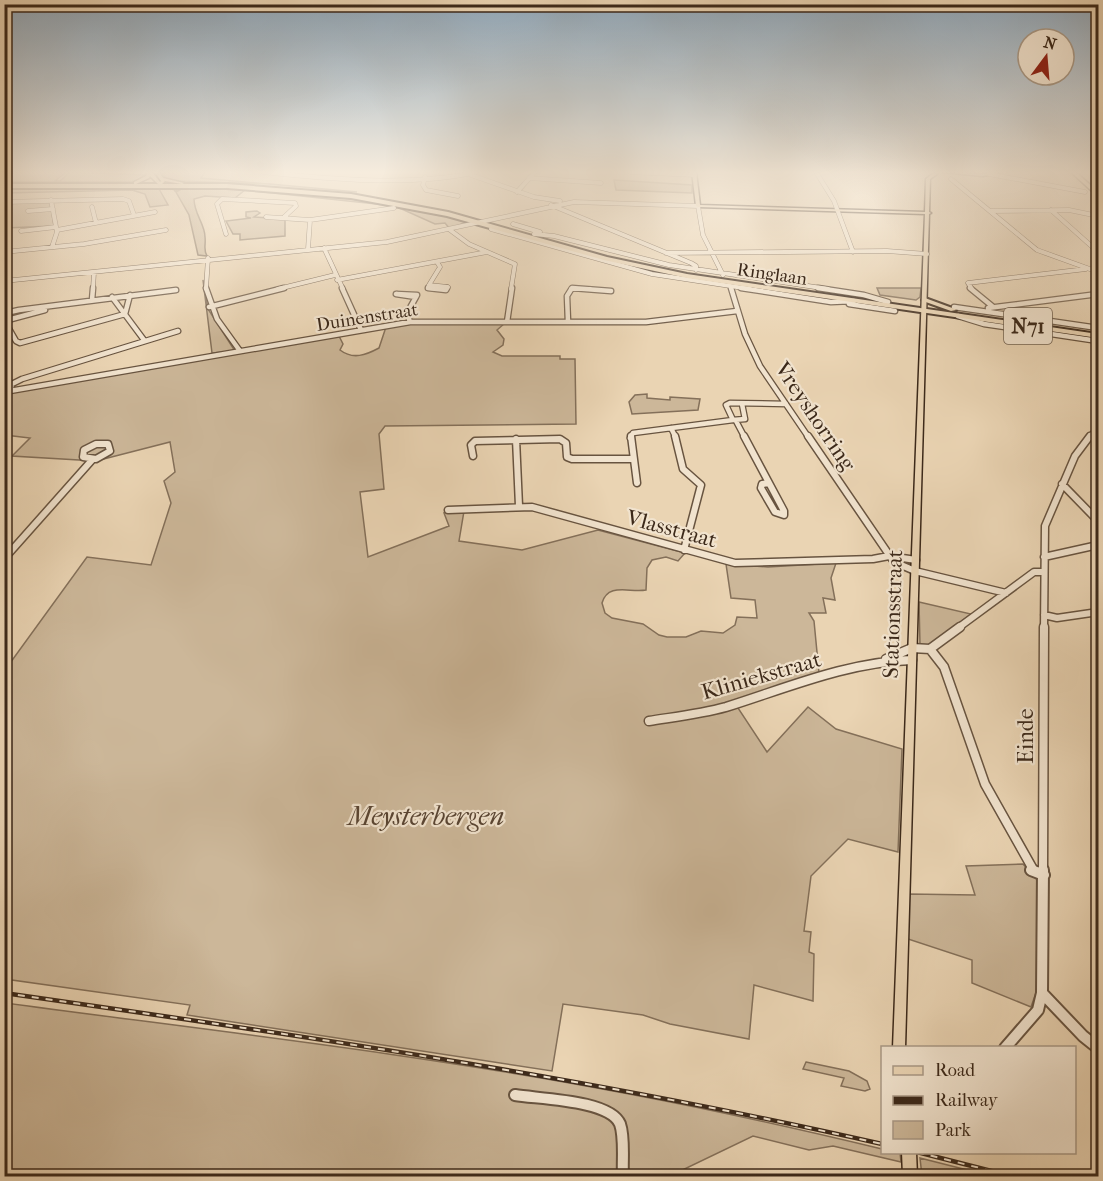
<svg xmlns="http://www.w3.org/2000/svg" width="1103" height="1181" font-family="'IM FELL French Canon',serif">
	<style>
		.green { fill: #ccb799; stroke: #84705a; stroke-width: 1.5 }
		.lines { fill: none; stroke-linecap: round; stroke-linejoin: round }
		.minor-far4-casing { stroke: #685440; stroke-width: 5 }
		.minor-far3-casing { stroke: #685440; stroke-width: 7 }
		.minor-far2-casing { stroke: #685440; stroke-width: 9 }
		.minor-far1-casing { stroke: #685440; stroke-width: 11 }
		.minor-casing { stroke: #685440; stroke-width: 14 }
		.major-casing { stroke: #3c291a; stroke-width: 3 }
		.highway-casing { stroke: #3c291a; stroke-width: 4 }
		.minor-far4 { stroke: #f1e3ce; stroke-width: 4 }
		.minor-far3 { stroke: #f1e3ce; stroke-width: 4.5 }
		.minor-far2 { stroke: #f1e3ce; stroke-width: 6 }
		.minor-far1 { stroke: #f1e3ce; stroke-width: 8 }
		.minor { stroke: #f1e3ce; stroke-width: 10 }
		.major { fill: #ead4b3; fill-rule: evenodd }
		.highway { fill: #ead4b3; fill-rule: evenodd }
		.rail-casing { stroke: #3c291a; stroke-width: 4.5 }
		.rail { stroke: #f1e3ce; stroke-width: 2; stroke-dasharray: 7; stroke-linecap: butt }
		.labels { text-anchor: middle; stroke-width: 4.5; stroke-linejoin: round; paint-order: stroke }
		.far-street-label { font-size: 18px; fill: #3c291a; stroke: #f1e3ce }
		.shield { fill: #f1e3ce; stroke: #726150; stroke-width: 1.5 }
		.shield-label { font-size: 21px; font-weight: bold; fill: #3c291a }
		.street-label { font-size: 22px; fill: #3c291a; stroke: #f1e3ce }
		.near-park-label { font-size: 27px; font-style: italic; fill: #594533; stroke: #f1e3ce }
	</style>
	<rect width="100%" height="100%" fill="#ead4b3"/>
	<filter id="stains"><feTurbulence type="fractalNoise" baseFrequency=".00333" numOctaves="4"/><feColorMatrix values="0 0 0 0 .2 0 0 0 0 .09 0 0 0 0 .02 0 0 0 .5 -.17"/></filter>
	<radialGradient id="worn" r=".72"><stop offset=".6" stop-color="#630" stop-opacity="0"/><stop offset="1" stop-color="#630" stop-opacity=".3"/></radialGradient>
	<path class="green" d="M5 172H66L55 181H60L70 172 146 175 134 182H5Z
		M161 172H205L201 178 357 192 270 184 176 181 162 177 165 176Z
		M614 180 692 185V193L616 190Z
		M158 187 168 205 150 207 145 194 132 190 5 193 4 188Z
		M172 187C250 187 327 194 404 207 423 210 450 212 466 222L450 229 445 223 435 224 395 206 245 190 235 198 205 196 194 199C194 214 205 224 205 237 206 245 203 250 207 256L198 255 189 215 176 192 183 188 175 191Z
		M50 202 54 226 5 228 4 210 12 203Z
		M257 211 260 213 254 217 285 219V236L240 240V234H233L226 221 251 218 246 217V212Z
		M203 280 208 309 235 351 212 353Z
		M877 288H921L920 297 916 300 880 295Z
		M423 322 505 323 497 330 504 339 503 345 493 352 502 356H560V359H575L576 424 385 426 379 434 384 489 360 492 368 557 449 526 444 513 464 511 459 541 522 550 598 530 685 553 678 561 666 557 652 560 647 568 646 590C630 593 608 582 602 603L605 613 612 618 643 624 659 635 667 637H686L701 631 723 633 735 625 737 617 757 618 755 600 731 598 726 564 768 567 836 563 831 578 835 600 823 598 826 613H809L814 621 819 673 734 702 767 752 808 707 836 729 902 749 898 852 848 839 811 876 804 931 811 932 809 952 814 954 813 1001 754 985 749 1039 670 1024 643 1015 563 1004 552 1071 187 1015 190 1005 5 979V670L87 557 151 565 171 503 164 481 175 472 170 442 96 461 12 456 30 438 5 435 4 394 339 336 343 344 340 350C353 360 366 355 379 348L386 327Z
		M647 394V398L670 400V397L700 399 698 410 632 414 629 402 635 395Z
		M919 602 971 614 928 645H920Z
		M1023 864 1039 882 1038 987 1031 1007 972 983V960L908 939 909 894 975 895 966 866Z
		M5 1003C213 1031 423 1054 629 1094 714 1110 799 1129 882 1149V1152L900 1153 901 1162 833 1146 809 1150 753 1136 670 1176H5Z
		M806 1062 849 1071 867 1081 870 1089 865 1091 841 1086 844 1078 803 1069Z
		M920 1158 991 1176H922Z"/>
	<g class="lines">
		<defs>
			<path id="minor-far4" d="M263 172C328 179 412 187 476 172
				M630 172 695 175
				M816 172 834 201 853 252
				M989 174 1085 192
				M471 175 534 197 560 201
				M425 177 423 185 426 190 458 196
				M529 178 601 183
				M951 179 1037 250 1098 272
				M517 192 535 172
				M51 200 57 232 52 247
				M4 202 123 199 129 201 134 215
				M551 205 691 263 696 266V270
				M92 207 96 223
				M1051 210 1098 252
				M28 211 53 209
				M990 211 1069 210 1098 216
				M266 217 310 220 394 208
				M513 224 540 232
				M491 229 652 274 750 289
				M57 230 155 212
				M450 230 469 244 515 264 511 289
				M21 231 56 227
				M226 234 217 204 222 199 295 203 296 206 283 218
				M534 234 554 236 669 265 828 289
				M324 248 343 289
				M308 249 310 220
				M4 252 84 244 166 230
				M666 253 887 251 927 254
				M337 280 487 252
				M4 281 387 242 574 202 698 206 703 235 723 275
				M429 285 448 287 446 289
				M429 285 428 288 440 289
				M429 285 440 267 437 262
				M93 289 94 272
				M206 289 208 258
				M278 289 335 275
				M571 289H590
				M972 289 968 283 1086 269"/>
			<path id="minor-far3" d="M206 288 217 319 240 351
				M342 288 361 330
				M428 288 446 290 447 288
				M731 288 745 334 760 366 809 438
				M741 288 831 302 854 301
				M818 288 864 295 888 302
				M970 288 992 306
				M396 294 417 295 416 297Z
				M112 297 144 340
				M92 300 93 288
				M849 304 895 311
				M209 307 284 288
				M954 307 1098 328
				M988 308 1098 294
				M125 314 130 295
				M958 316 984 324 1098 341
				M4 320 10 312 19 310 176 290
				M4 320 16 341 20 343 125 314
				M4 321 45 310
				M410 322 407 313 416 297
				M507 322 512 288
				M568 322 567 296 572 288 611 291
				M10 391 12 384 22 379 178 331
				M4 392 410 322H646L737 311
				M742 404 745 419 733 420 726 405 730 403 786 404
				M736 421 745 438
				M671 428 676 438
				M630 438 633 433 733 420
				M1089 438 1098 427"/>
			<path id="minor-far2" d="M631 436 637 483
				M675 436 683 469 701 485 684 550
				M744 436 784 511V515L775 512 761 488 762 484 769 483
				M808 436 894 562 915 571 1006 593
				M516 439 519 506
				M96 444H108L110 451 96 459 83 457 84 450Z
				M473 456 471 445 475 441 560 439 566 443 567 457 572 459H632
				M1062 484 1098 521
				M448 510 532 507 735 563 873 559 889 556 916 560
				M1044 557 1098 545
				M4 559 92 460
				M1044 615 1057 618 1098 612
				M958 628 1034 572H1044
				M1044 628 1045 526 1075 456 1090 436"/>
			<path id="minor-far1" d="M930 649 944 667 985 784 1034 871
				M886 659 912 648 930 649 960 627
				M649 721C674 717 701 714 726 707 787 688 847 662 912 660
				M1043 871 1044 627"/>
			<path id="minor" d="M1031 870 1044 875
				M1042 993 1083 1036 1098 1048
				M1005 1048 1038 1010 1042 993 1043 870
				M515 1095C539 1099 610 1100 620 1124 625 1138 622 1161 623 1176"/>
			<path id="major" d="M147 172H152L160 182 161 181 155 172H159L163 178 184 183 182 184 165 181 160 186 150 176 149 178 136 184H134V182L146 176Z
				M692 172H696L700 205 925 212 926 179 934 173 937 174 930 179 929 212 931 213 929 214 905 1048H893L925 214 698 207 696 206Z
				M942 172 983 174 1004 172 983 176Z
				M1071 172H1076L1098 192V195H1096Z
				M902 1152H916L917 1176H903Z"/>
			<path id="highway" d="M4 184H227L351 194 448 212 607 257 687 274 1098 334V338L687 278 604 260 447 216 351 198 227 188H4Z
				M925 298 955 309 956 310 951 311 923 301 922 300Z"/>
		</defs>
		<use href="#minor-far4" class="minor-far4-casing"/>
		<use href="#minor-far3" class="minor-far3-casing"/>
		<use href="#minor-far2" class="minor-far2-casing"/>
		<use href="#minor-far1" class="minor-far1-casing"/>
		<use href="#minor" class="minor-casing"/>
		<use href="#major" class="major-casing"/>
		<use href="#highway" class="highway-casing"/>
		<use href="#minor-far4" class="minor-far4"/>
		<use href="#minor-far3" class="minor-far3"/>
		<use href="#minor-far2" class="minor-far2"/>
		<use href="#minor-far1" class="minor-far1"/>
		<use href="#minor" class="minor"/>
		<use href="#major" class="major"/>
		<use href="#highway" class="highway"/>
		<defs>
			<path id="rail" d="M4 993C298 1035 592 1078 882 1144
				M917 1152 1011 1176"/>
		</defs>
		<use href="#rail" class="rail-casing"/>
		<use href="#rail" class="rail"/>
	</g>
	<linearGradient id="sky" x2="0" y2="1"><stop stop-color="#91aabe"/><stop offset="0.51" stop-color="#f6ecdd"/><stop offset="1" stop-color="#f6ecdd" stop-opacity="0"/></linearGradient>
	<rect width="1103" height="338" fill="url(#sky)"/>
	<g class="labels">
		<g class="far-street-label">
			<text transform="translate(772 274) rotate(8)" y="6">Ringlaan</text>
			<text transform="translate(367 317) rotate(-9)" y="6">Duinenstraat</text>
		</g>
		<rect class="shield" x="1004" y="308" width="48" height="36" rx="4.5"/>
		<g class="shield-label">
			<text x="1028" y="333">N71</text>
		</g>
		<g class="street-label">
			<text transform="translate(816 416) rotate(56)" y="8">Vreyshorring</text>
			<text transform="translate(672 528) rotate(15)" y="8">Vlasstraat</text>
			<text transform="translate(892 614) rotate(-88)" y="8">Stationsstraat</text>
			<text transform="translate(761 675) rotate(-16)" y="8">Kliniekstraat</text>
			<text transform="translate(1025 736) rotate(-90)" y="8">Einde</text>
		</g>
		<g class="near-park-label">
			<text x="426" y="825">Meysterbergen</text>
		</g>
	</g>
	<rect width="1103" height="1181" fill="none" stroke="#ead4b3" stroke-width="24"/>
	<rect x="6" y="6" width="1091" height="1169" fill="none" stroke="#3c291a" stroke-width="3"/>
	<rect x="12" y="12" width="1079" height="1157" fill="none" stroke="#3c291a" stroke-width="1.5"/>
	<rect x="881" y="1046" width="195" height="108" fill="#f1e3ce" stroke="#a99986" stroke-width="1.5"/>
	<rect x="893" y="1066" width="30" height="9" fill="#ead4b3" stroke="#a99986" stroke-width="1.5"/>
	<text x="935" y="1076" font-size="18" fill="#3c291a">Road</text>
	<rect x="893" y="1096" width="30" height="9" fill="#3c291a" stroke="#a99986" stroke-width="1.5"/>
	<text x="935" y="1106" font-size="18" fill="#3c291a">Railway</text>
	<rect x="893" y="1121" width="30" height="18" fill="#ccb799" stroke="#a99986" stroke-width="1.5"/>
	<text x="935" y="1136" font-size="18" fill="#3c291a">Park</text>
	<g transform="translate(1046 57) rotate(16)"><circle r="28" fill="#f1e3ce" stroke="#a99986" stroke-width="1.5"/>
	<path d="M0-4.5L10 22L0 15L-10 22Z" fill="#8f2418"/>
	<text y="-9" font-size="16" font-weight="bold" text-anchor="middle" fill="#3c291a">N</text>
	</g>
	<rect width="100%" height="100%" filter="url(#stains)"/>
	<rect width="100%" height="100%" fill="url(#worn)"/>
</svg>
